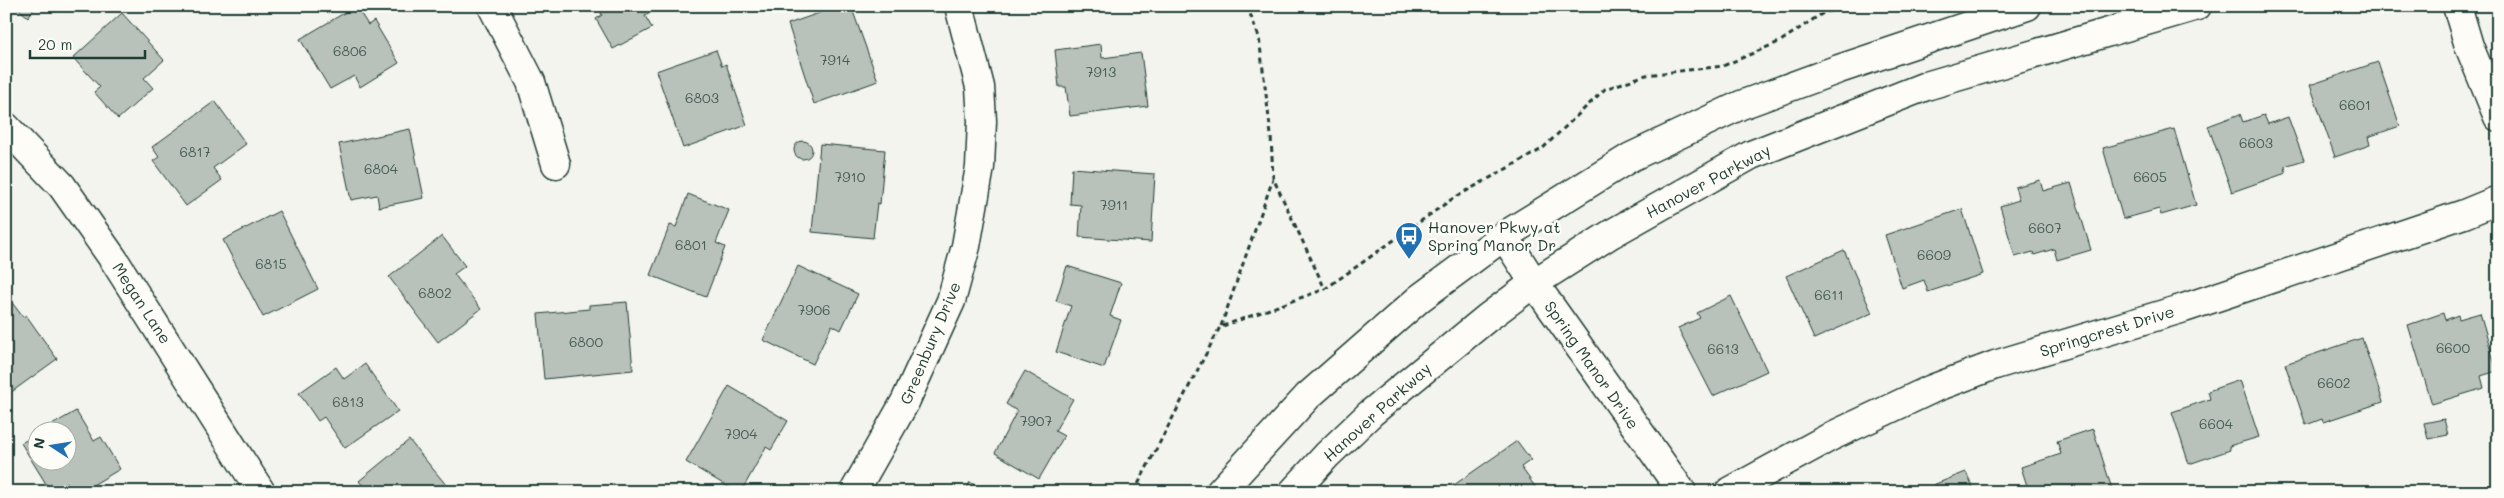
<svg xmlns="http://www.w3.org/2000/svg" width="2504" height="498" font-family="Mali,sans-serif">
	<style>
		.building { fill: #b9c1bb; stroke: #1f3d34 }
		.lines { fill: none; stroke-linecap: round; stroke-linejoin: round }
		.minor-casing { stroke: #1f3d34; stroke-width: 31 }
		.path { stroke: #1f3d34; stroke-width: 3; stroke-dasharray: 5 4; stroke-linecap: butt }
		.minor { stroke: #fdfcf7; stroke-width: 28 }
		.labels { text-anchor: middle; stroke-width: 5; stroke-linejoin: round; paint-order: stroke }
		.number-label { font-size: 14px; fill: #465e56 }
		.street-label { font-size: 16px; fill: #1f3d34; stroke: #fdfcf7 }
		.poi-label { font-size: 16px; fill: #1f3d34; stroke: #fdfcf7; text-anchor: start }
	</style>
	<rect width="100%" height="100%" fill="#f4f4ef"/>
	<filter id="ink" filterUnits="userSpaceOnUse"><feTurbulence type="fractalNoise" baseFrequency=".02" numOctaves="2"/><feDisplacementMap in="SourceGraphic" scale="10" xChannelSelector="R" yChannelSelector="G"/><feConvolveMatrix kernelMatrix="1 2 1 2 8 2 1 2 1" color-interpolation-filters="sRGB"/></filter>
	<g filter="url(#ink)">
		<path class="building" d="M15 6H36L28 17Z
			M356 6 368 25 374 21 399 63 360 87 354 76 330 89 300 39Z
			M598 6H662L645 16 652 28 613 49 596 19 602 15Z
			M839 6H851L878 81 814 104 788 24Z
			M122 13 164 60 144 78 153 88 118 119 94 92 100 87 73 58Z
			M1101 44 1102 58 1141 53 1148 106 1070 116 1066 87H1059L1055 50Z
			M716 50 722 66 726 64 747 125 683 148 656 71Z
			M2378 62 2400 126 2368 137 2370 145 2335 157 2310 85Z
			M215 101 246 144 213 168 222 180 186 206 153 161 159 157 152 147Z
			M2240 114 2243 122 2264 115 2268 124 2288 117 2304 160 2285 166 2286 173 2232 192 2208 126Z
			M410 129 424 198 379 207 377 195 351 200 339 144Z
			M2174 129 2196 205 2161 215 2159 209 2123 219 2103 148Z
			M794 150a9 9 0 1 1 18 0a9 9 0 1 1-18 0Z
			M820 144 885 150 880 204 877 203 873 238 812 232Z
			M1072 168 1155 174 1151 242 1079 237 1081 205 1070 204Z
			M2040 180 2043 191 2071 183 2091 250 2057 260 2054 249 2034 255 2033 252 2015 257 2000 206 2019 200 2015 187Z
			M688 194 729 210 716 243 725 247 706 297 650 275 670 225 676 227Z
			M1962 209 1983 274 1928 292 1924 280 1902 288 1885 235Z
			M279 211 318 289 263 317 223 240Z
			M442 236 465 266 454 274 481 309 438 342 389 277Z
			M1844 250 1872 313 1814 339 1786 276Z
			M798 266 858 294 841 330 832 325 813 364 763 340Z
			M1067 266 1121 283 1110 316 1121 320 1104 368 1056 352 1071 306 1056 301Z
			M6 295 23 317 26 315 57 359 6 396Z
			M1731 296 1767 371 1713 396 1678 328 1700 318 1697 313Z
			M627 302 633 370 544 379 538 314 589 309V305Z
			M2443 313 2445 320 2458 315 2459 319 2480 313 2497 371 2481 376 2484 388 2432 404 2408 325Z
			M2362 338 2383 402 2323 422 2322 419 2306 425 2285 364Z
			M365 364 398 411 345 448 324 417 318 421 299 393 336 367 344 379Z
			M1025 371 1073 399 1055 431 1064 436 1039 479 995 453 1017 411 1006 404Z
			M2240 380 2259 437 2229 446 2230 450 2189 464 2172 412 2210 399 2208 391Z
			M729 386 788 421 771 450 766 447 741 492H737L686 462Z
			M76 411 94 441 101 437 120 469 81 492H72L67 483 51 492 21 443 38 434V460H68V430H43Z
			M2444 419 2448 435 2428 439 2424 423Z
			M2093 429 2113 492H2029L2021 467 2061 454 2057 441Z
			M409 440 452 492H368L359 481Z
			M1517 441 1531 460 1521 467 1539 492H1459L1454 485Z
			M1966 472 1975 492H1936L1933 485Z
			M970 482 986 492H965Z
			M2373 487 2374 492H2350V491Z
			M2447 488H2498V492H2447Z"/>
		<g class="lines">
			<defs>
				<path id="minor" d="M492 6 531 82 556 164
					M2457 6 2469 46 2498 117
					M6 127 62 186 114 260 261 492
					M1504 236 1534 283 1682 492
					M854 492 905 402 951 301 966 246 980 167 982 121 980 87 959 6
					M1220 492 1308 396 1420 298 1504 236 1631 157 1741 105 1839 69 2027 6
					M1293 492 1327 455 1371 413 1487 318 1534 283 1611 234 1751 155 1926 86 2197 6
					M1729 492 1832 436 1932 389 1995 365 2184 308 2464 214 2498 200"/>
			</defs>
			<use href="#minor" class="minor-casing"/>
			<path class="path" d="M1247 6 1259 37 1271 135 1273 178 1325 289
				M1221 326 1273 179
				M1134 492 1220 327 1325 289 1452 199 1542 149 1605 89 1646 75 1723 66 1779 42 1823 13 1851 6"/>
			<use href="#minor" class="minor"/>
		</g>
	</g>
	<defs>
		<symbol id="bus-pin" viewBox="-11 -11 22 30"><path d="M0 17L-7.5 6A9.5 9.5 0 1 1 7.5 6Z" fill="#1f6fb2" stroke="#fdfcf7"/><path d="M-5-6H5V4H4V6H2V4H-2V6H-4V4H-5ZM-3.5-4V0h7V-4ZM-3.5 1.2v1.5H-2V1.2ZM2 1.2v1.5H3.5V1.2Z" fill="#fff"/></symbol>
	</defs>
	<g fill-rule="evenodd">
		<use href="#bus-pin" x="1393" y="220" width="32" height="43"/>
	</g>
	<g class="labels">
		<g class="number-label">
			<text x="350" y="56">6806</text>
			<text x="835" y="65">7914</text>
			<text x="1101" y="77">7913</text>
			<text x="702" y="103">6803</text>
			<text x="2355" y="110">6601</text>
			<text x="2256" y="148">6603</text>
			<text x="195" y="157">6817</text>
			<text x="381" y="174">6804</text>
			<text x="850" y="182">7910</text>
			<text x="2150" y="182">6605</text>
			<text x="1114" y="210">7911</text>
			<text x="2045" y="233">6607</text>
			<text x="691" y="250">6801</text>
			<text x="1934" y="260">6609</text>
			<text x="271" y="269">6815</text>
			<text x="435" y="298">6802</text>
			<text x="1829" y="300">6611</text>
			<text x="814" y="315">7906</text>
			<text x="586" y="347">6800</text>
			<text x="2453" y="353">6600</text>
			<text x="1723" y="354">6613</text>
			<text x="2334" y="388">6602</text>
			<text x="348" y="407">6813</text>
			<text x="1036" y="426">7907</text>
			<text x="2216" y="429">6604</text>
			<text x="741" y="439">7904</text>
		</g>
		<g class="street-label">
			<text transform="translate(1708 181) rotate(-28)" y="6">Hanover Parkway</text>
			<text transform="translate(142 303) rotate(57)" y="6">Megan Lane</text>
			<text transform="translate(2107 331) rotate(-17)" y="6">Springcrest Drive</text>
			<text transform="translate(930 343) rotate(-67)" y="6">Greenbury Drive</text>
			<text transform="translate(1592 365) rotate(55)" y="6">Spring Manor Drive</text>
			<text transform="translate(1377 412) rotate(-42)" y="6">Hanover Parkway</text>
		</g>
		<g class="poi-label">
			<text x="1428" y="233">Hanover Pkwy at<tspan x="1428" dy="18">Spring Manor Dr</tspan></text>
		</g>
	</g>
	<rect width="2504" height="498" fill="none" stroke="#fdfcf7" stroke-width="25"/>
	<rect x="12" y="12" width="2479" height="473" fill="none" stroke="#1f3d34" stroke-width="2" filter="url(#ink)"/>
	<g transform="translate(52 446) rotate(282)"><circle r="24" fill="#fdfcf7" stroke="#a4b0a9"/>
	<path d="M0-4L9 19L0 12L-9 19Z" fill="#1f6fb2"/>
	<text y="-8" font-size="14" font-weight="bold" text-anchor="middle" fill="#1f3d34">N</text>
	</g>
	<path d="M30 50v8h115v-8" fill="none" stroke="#1f3d34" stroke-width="2.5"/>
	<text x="38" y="50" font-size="15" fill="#1f3d34" stroke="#fdfcf7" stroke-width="4" paint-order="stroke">20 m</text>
</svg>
